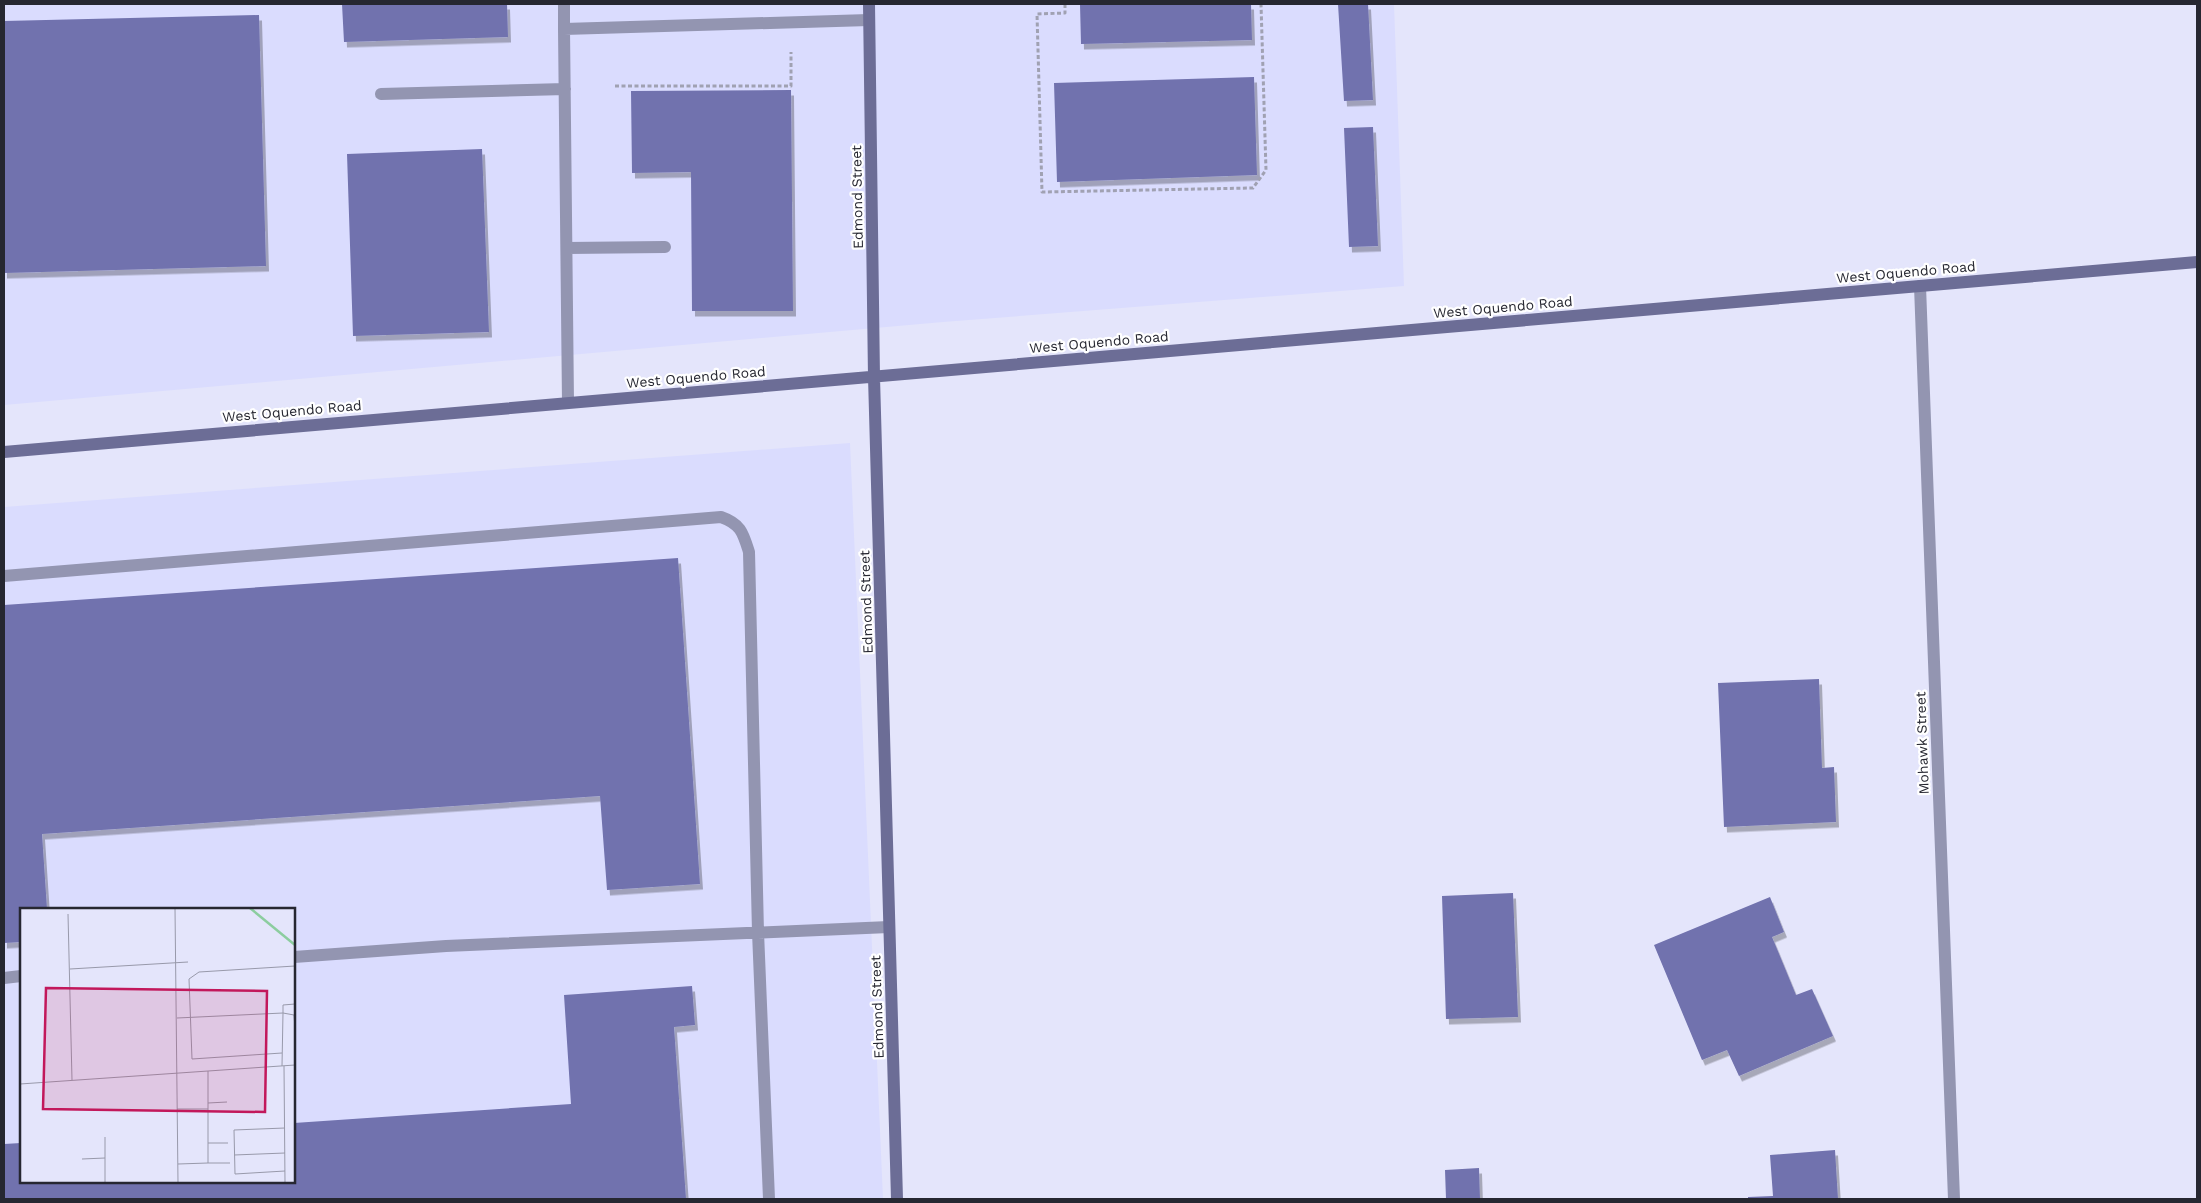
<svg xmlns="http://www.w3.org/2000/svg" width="2201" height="1203" font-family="'Work Sans',sans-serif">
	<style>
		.built { fill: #dadcfe; fill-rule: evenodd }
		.building { fill: #7172ae; filter: url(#shadow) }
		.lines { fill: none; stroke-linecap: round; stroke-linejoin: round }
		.path { stroke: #a0a1b2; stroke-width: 3; stroke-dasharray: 4 2.5; stroke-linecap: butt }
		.lane { stroke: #9395b1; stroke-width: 12 }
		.street { stroke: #9395b1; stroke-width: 12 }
		.secondary { stroke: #6c6d96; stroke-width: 12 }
		.labels { text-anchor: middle; stroke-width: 4.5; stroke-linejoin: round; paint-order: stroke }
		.street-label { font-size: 14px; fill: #262731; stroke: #fff }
		.inset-river { fill: none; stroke: #8ccd9f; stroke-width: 2.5 }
		.inset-road { fill: none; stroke: #9899aa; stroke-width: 1 }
		.view { fill: #c2185b; fill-opacity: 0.15; stroke: #c2185b; stroke-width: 2.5 }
		.inset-edge { fill: none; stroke: #262731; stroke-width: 2.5 }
	</style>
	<defs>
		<filter id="shadow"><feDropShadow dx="3" dy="5.5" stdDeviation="0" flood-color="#0004"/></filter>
	</defs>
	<rect width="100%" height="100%" fill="#e4e5fb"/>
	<path class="built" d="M4 4H1394L1404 286 943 322 4 405Z
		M850 443 883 1199H4V507ZM21 909H294V1182H21Z"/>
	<path class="building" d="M342 4H507L508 37 344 42Z
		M1080 4H1251L1252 40 1081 44Z
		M1338 4H1368L1373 100 1344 101Z
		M259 15 266 266 4 273V21Z
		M1254 77 1257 175 1057 182 1054 83Z
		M791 90 793 311H692L691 172 632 173 631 91Z
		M1373 127 1378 246 1349 247 1344 128Z
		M482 149 489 332 353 336 347 154Z
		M678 558 700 884 607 890 600 796 42 834 47 909H21V942L4 943V605Z
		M1819 679 1822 768 1834 767 1836 822 1724 827 1718 683Z
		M1513 893 1518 1017 1446 1019 1442 896Z
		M1770 897 1784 932 1772 937 1796 995 1812 989 1833 1036 1739 1076 1727 1050 1702 1060 1654 945Z
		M692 986 695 1025 674 1027 686 1199H4V1144L21 1143V1182H294V1123L571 1104 564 995Z
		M1835 1150 1838 1199H1748V1197L1773 1196 1770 1155Z
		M1479 1168 1480 1199H1446L1445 1170Z"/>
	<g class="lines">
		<path class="path" d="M1065 4V13L1037 14 1042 192 1253 188 1266 170 1261 4
			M615 86H791V52"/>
		<path class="lane" d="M564 4V29L869 20
			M564 29 568 402
			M381 94 565 89
			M567 248 665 247
			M4 576 721 517C741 524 743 533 749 552L758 932 769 1199
			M294 957 446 946 889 927
			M4 978 21 976"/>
		<path class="street" d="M1920 286 1954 1199"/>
		<path class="secondary" d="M869 4 874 377 897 1199
			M4 452 2197 262"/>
	</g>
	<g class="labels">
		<g class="street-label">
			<text transform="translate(857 197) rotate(-91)" y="5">Edmond Street</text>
			<text transform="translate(1906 272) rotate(-5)" y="5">West Oquendo Road</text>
			<text transform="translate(1503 307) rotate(-5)" y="5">West Oquendo Road</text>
			<text transform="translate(1099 342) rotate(-5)" y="5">West Oquendo Road</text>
			<text transform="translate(696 377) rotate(-5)" y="5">West Oquendo Road</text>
			<text transform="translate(292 411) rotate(-5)" y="5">West Oquendo Road</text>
			<text transform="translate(866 602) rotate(-92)" y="5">Edmond Street</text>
			<text transform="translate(1922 743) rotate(-92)" y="5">Mohawk Street</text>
			<text transform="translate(877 1007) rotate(-92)" y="5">Edmond Street</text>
		</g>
	</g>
	<g transform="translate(20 908)">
		<rect width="275" height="275" fill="#e4e5fb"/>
		<path class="inset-river" d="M230 0 275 37"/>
		<path class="inset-road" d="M155 0 158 275M48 6 52 172M50 61 168 54M157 110 263 105V97L275 96M262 145 172 151 169 71 179 64 275 58M262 158 263 105 274 107 275 120M264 158 265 275M0 176 275 157M188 195 207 194M157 201H188V255L158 256M188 201V163M265 220 214 222 215 266 265 263M85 229V275M188 235H208M214 247 265 245M62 251 85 250M188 255H210"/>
		<path class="view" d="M26 80 247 83 245 204 23 201Z"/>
		<rect width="275" height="275" class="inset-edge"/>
	</g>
	<rect width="2201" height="1203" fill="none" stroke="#262731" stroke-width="10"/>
</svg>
